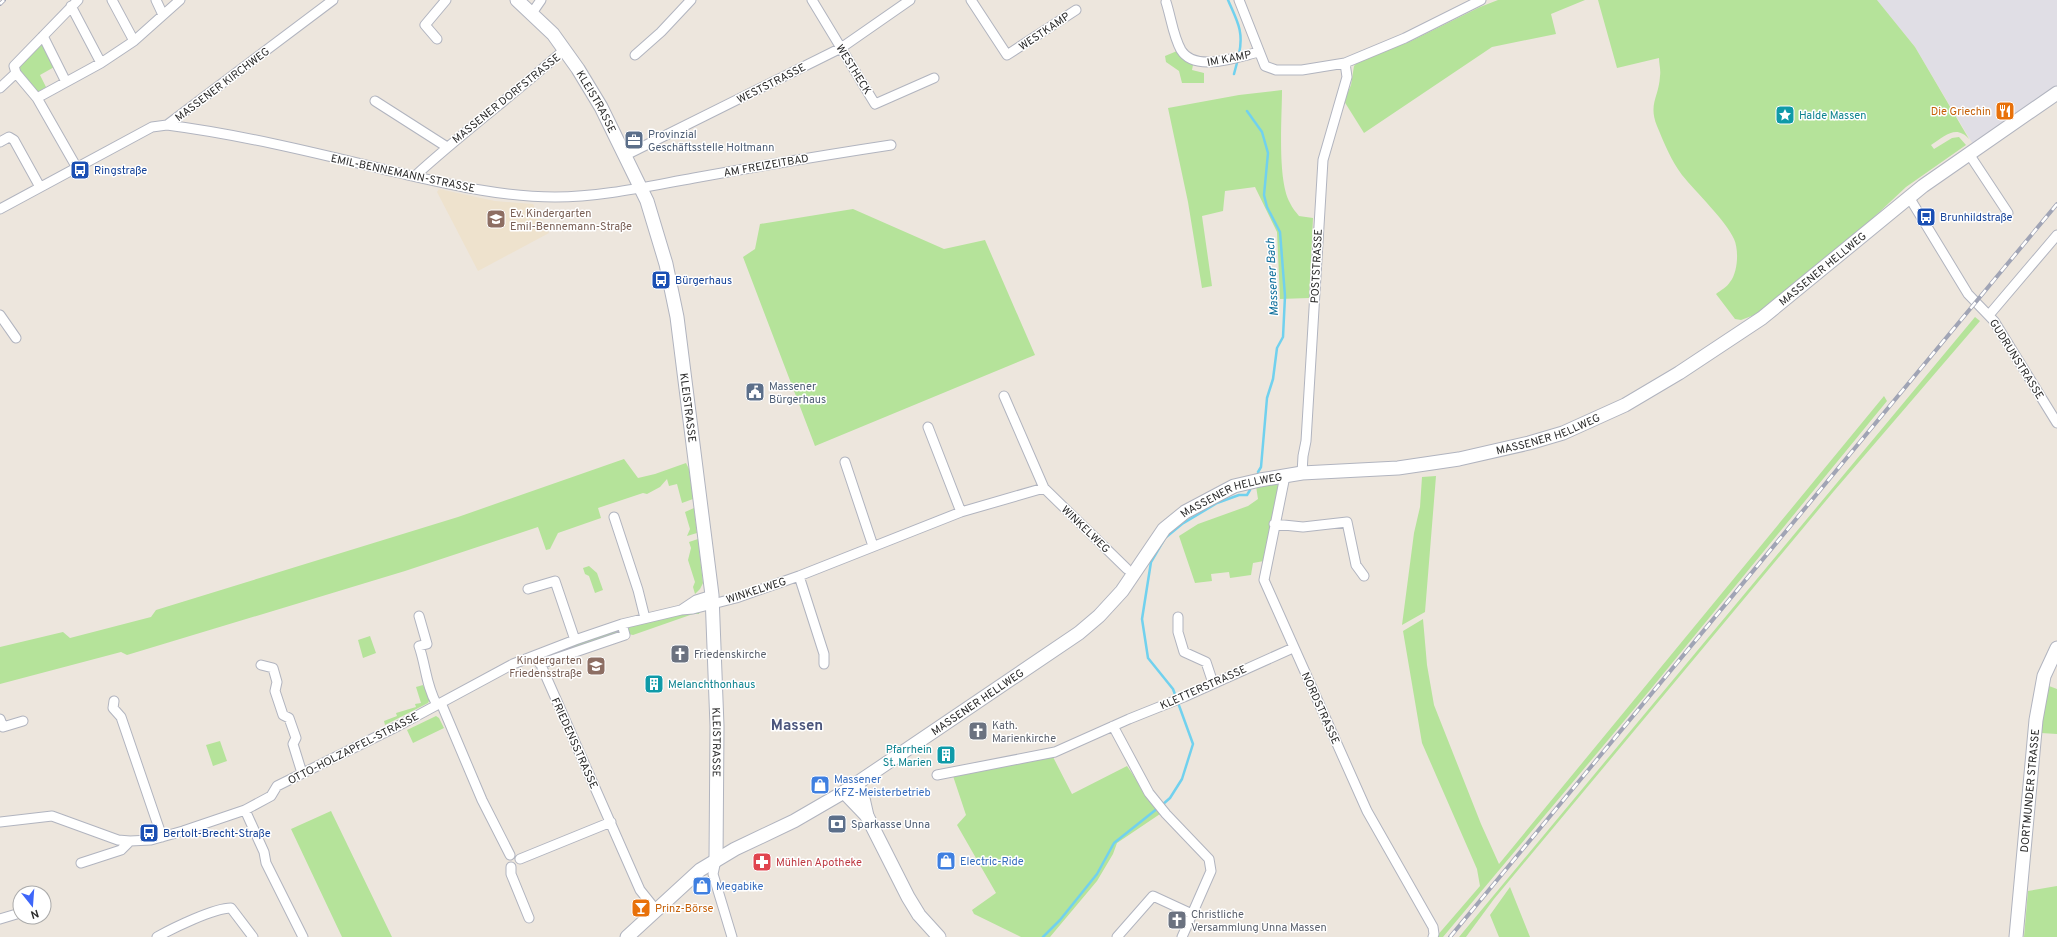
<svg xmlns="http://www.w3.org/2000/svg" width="2057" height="937" font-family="Overpass,sans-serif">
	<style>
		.industrial { fill: #e0dee5 }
		.education { fill: #eee2cd }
		.green { fill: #b5e39a }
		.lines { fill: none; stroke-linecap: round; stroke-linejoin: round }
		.stream { stroke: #71d1ee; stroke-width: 2.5 }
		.minor-casing { stroke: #b1b4bf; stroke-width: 11 }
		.secondary-casing { stroke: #b1b4bf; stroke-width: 15 }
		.minor { stroke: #fff; stroke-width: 9 }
		.secondary { stroke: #fff; stroke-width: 13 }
		.rail-casing { stroke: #a0a4b5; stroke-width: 4 }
		.rail { stroke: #fff; stroke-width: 2.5; stroke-dasharray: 8; stroke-linecap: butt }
		.labels { text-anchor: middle; stroke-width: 3; stroke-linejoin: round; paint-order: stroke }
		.street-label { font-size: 11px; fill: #2b2b2b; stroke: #fff }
		.food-label { font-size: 11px; fill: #c56008; stroke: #fff; text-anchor: end }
		.culture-label { font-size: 11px; fill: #0d838f; stroke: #fff; text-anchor: start }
		.service-label { font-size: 11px; fill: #4e5e75; stroke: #fff; text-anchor: start }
		.transit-label { font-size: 11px; fill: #164399; stroke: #fff; text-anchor: start }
		.education-label { font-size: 11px; fill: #785e54; stroke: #fff; text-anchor: start }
		.worship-label { font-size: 11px; fill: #5b616d; stroke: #fff; text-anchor: start }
		.shop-label { font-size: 11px; fill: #366cbe; stroke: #fff; text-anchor: start }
		.health-label { font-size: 11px; fill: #be3a42; stroke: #fff; text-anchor: start }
		.water-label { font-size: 12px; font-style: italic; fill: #0e6f9c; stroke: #fff }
		.district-label { font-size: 15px; font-weight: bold; fill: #4b557c; stroke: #fff }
	</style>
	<rect width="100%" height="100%" fill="#ede6dd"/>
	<path class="industrial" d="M1877 0H2057V87L1974 146 1915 47Z"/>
	<path class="education" d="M439 189 495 201 533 204 549 233 478 271 437 192Z"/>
	<path class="green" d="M1498 0H1585L1551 14 1556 34 1492 47 1364 133 1344 101 1351 85 1354 66 1359 60 1409 42 1480 7Z
		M1598 0H1877L1915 47 1969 139C1956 124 1945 136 1931 145L1934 149 1952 138 1959 137 1966 145 1906 187 1855 235 1757 314 1741 320 1735 319 1716 294C1721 290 1727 287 1730 282 1738 272 1739 250 1734 239 1726 221 1696 192 1682 175 1671 160 1664 143 1657 126 1648 104 1659 97 1660 76 1661 70 1659 64 1659 58L1617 68Z
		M43 41 56 66 40 75 46 87 37 93 18 71V66Z
		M1177 51 1182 58 1193 65 1192 70 1204 73V83H1182L1179 71 1166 62 1165 56Z
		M1282 90C1282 118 1277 180 1290 203 1292 208 1296 212 1299 216L1313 218 1309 298 1280 299 1277 232 1255 187 1225 191 1223 211 1202 216 1212 286 1202 288 1188 202 1168 108 1239 95Z
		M853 209 944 249 985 240 1035 355 815 446 743 257 755 249 760 224Z
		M1975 317 1980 321 1834 491 1494 899 1466 937H1459Z
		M1884 396 1887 401 1650 690 1443 937H1436L1480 886 1477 869 1422 743 1403 631 1423 619 1427 665 1434 705 1481 824 1499 864Z
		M624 459 638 478 655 474 686 463 689 469 693 499 682 503 677 484 669 486 667 479 660 487 647 494 643 493 598 508 601 518 558 533 550 549 546 550 538 527 405 571 127 655 121 652 0 684V647L63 632 70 638 151 617 156 610 458 517Z
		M1436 476 1425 612 1402 625 1414 533 1420 507 1422 477Z
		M1275 482 1279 486 1264 561 1253 563 1251 575 1230 578 1229 572 1211 574 1212 581 1195 583 1179 536 1198 524 1248 506 1258 499 1256 486Z
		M694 508 697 533 687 536 690 529 685 512Z
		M698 539 703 583 700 589 695 594 693 587 695 582 688 560 691 548 689 542Z
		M589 566 597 573 603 590 595 593 589 576 585 574 583 568Z
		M700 610 699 614H693L633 635 628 634 627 627Z
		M618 629 620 633 546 657 575 643Z
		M370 636 376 653 363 658 358 640Z
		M423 685 430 699 428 703 385 725 384 721 397 716 396 713 416 707 415 704 421 703 416 687Z
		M2049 686 2057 689V734L2041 733 2047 691Z
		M436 716 439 718 444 728 413 743 407 730Z
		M220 741 227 761 213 766 206 745Z
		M1053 757 1072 794 1127 766 1160 814 1117 843 1113 854 1097 881 1050 937H1021L974 914 972 910 996 893 957 825 966 815 953 776Z
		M331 811 392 937H342L291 829Z
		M2057 886V937H2024L2028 891Z
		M1510 887 1530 937H1499L1490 915Z"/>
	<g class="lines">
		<path class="stream" d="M1228 0C1237 21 1244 31 1239 54
			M1234 74 1238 59
			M1247 111 1262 132 1268 153 1264 195 1267 207 1280 232 1285 296 1283 337 1277 348 1273 379 1267 398 1261 467 1258 472
			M1162 805 1170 798 1182 779 1193 744 1173 689 1148 658 1142 619 1151 562 1165 538 1182 524 1217 503 1239 495H1247L1250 490
			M1043 937 1060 920 1097 874 1114 843 1158 808"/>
		<defs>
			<path id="minor" d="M112 0 134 41
				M156 0 163 15
				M812 0 875 104 934 78
				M971 0 1007 55 1076 10
				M1239 0 1265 66 1276 70H1302L1345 63 1405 38 1481 0
				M1166 2C1171 17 1173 36 1181 50 1195 73 1237 57 1259 52
				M71 6 101 63
				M532 13 541 0
				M43 36 66 82
				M437 39 425 25 446 0
				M635 55 661 32 691 0
				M16 73 37 98
				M0 88 16 73 14 66 78 0
				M375 101 447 147
				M167 125C244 135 320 154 395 172 448 184 501 197 555 197 602 197 649 186 694 178 760 166 825 155 891 145
				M0 142 9 137 14 140 40 187
				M1969 154 2008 213
				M626 155 841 48 910 0
				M77 168 37 98 101 63 134 41 180 0
				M415 176C463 132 516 93 565 49
				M1909 197 1968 294 1994 321 2057 423
				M0 209 152 127 167 125 333 0
				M0 315 16 338
				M1989 315 2057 235
				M1004 396 1044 488
				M928 427 961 512
				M845 462 873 546
				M1302 473 1303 456 1306 441 1323 160 1347 77 1345 63
				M1285 476 1264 580 1367 811 1433 927 1434 934 1433 937
				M614 517 638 590 645 618
				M1274 524 1303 527 1347 522 1356 565 1364 576
				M799 576 824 654V664
				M528 589 555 581 575 640
				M681 610 696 600 712 595
				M419 616 427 644 419 646C426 666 426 686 437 705
				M1178 617V632L1184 652 1206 662 1213 683
				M537 656 640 890 656 910
				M540 664 625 635 622 624
				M261 665 273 668 277 682 275 691 283 715 289 718 296 738 293 744 302 773
				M114 701 113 708 121 717 162 837
				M441 703 482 800 510 855
				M0 719 3 727 23 721
				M1113 726 1149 793 1166 814 1209 859 1211 871 1182 937
				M937 775 1055 752 1129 719 1184 697 1293 648
				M245 810 264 852 266 863 303 937
				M0 822 52 816 118 840 130 841 151 840 183 831 245 810 271 796 277 786 398 726 513 664 575 640 622 624 681 610 693 609 736 598 799 576 961 512 1044 488 1127 569
				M520 859 611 822
				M716 860 713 874 732 937
				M81 863 121 850 130 841
				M511 867V874L529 918
				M0 919 20 913
				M157 937C173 928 214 908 231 908L253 937
				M1117 937 1153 896 1192 914"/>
			<g id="secondary">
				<path id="s1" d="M517 0 553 34 578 69 601 107 647 201 666 264 677 317 712 595 717 726 716 860"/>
				<path d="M856 784 862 794 867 816 908 897 919 915 939 937"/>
				<path d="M844 792 867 816"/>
				<path id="s2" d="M627 937 700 870 735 849 794 821 844 792 1079 633 1099 616 1122 591 1164 529 1185 512 1234 486 1260 480 1302 473 1398 468 1459 459 1529 443 1563 433 1625 405 1679 373 1762 318 1923 186 2057 93"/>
				<path id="s3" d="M2016 937 2036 720 2044 676 2057 648"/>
			</g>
		</defs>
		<use href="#minor" class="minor-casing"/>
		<use href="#secondary" class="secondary-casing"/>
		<use href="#minor" class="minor"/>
		<use href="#secondary" class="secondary"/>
		<defs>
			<path id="rail" d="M0 4 4 0
				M1450 937 2057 204"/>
		</defs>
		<use href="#rail" class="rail-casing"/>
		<use href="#rail" class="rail"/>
	</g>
	<defs>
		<symbol id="restaurant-square" viewBox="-11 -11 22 22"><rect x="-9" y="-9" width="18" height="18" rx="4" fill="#e8710a" stroke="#fff"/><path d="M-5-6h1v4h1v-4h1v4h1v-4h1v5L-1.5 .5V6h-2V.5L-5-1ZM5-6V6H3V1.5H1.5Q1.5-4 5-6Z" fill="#fff"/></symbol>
		<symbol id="sight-square" viewBox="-11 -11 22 22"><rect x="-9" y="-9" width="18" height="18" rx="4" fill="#0f9aa8" stroke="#fff"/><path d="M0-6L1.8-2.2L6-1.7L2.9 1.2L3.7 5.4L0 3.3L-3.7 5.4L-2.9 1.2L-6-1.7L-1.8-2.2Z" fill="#fff"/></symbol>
		<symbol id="office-square" viewBox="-11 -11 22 22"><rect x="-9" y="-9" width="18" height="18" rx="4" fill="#5c6f8a" stroke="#fff"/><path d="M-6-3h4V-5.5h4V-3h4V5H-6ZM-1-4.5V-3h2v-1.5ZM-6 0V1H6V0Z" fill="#fff"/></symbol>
		<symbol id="bus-square" viewBox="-11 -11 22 22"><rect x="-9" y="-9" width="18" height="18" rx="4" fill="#1a4fb4" stroke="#fff"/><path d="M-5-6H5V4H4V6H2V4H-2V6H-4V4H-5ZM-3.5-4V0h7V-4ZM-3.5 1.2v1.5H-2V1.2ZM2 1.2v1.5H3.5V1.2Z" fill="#fff"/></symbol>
		<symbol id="school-square" viewBox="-11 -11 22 22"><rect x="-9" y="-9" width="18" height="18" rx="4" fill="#8d6e63" stroke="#fff"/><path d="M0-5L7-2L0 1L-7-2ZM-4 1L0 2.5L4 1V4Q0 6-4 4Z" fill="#fff"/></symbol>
		<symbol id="civic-square" viewBox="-11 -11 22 22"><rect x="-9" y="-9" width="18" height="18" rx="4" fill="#5c6f8a" stroke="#fff"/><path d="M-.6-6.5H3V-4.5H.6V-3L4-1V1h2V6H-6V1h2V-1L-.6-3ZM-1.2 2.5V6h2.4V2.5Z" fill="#fff"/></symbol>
		<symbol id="church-square" viewBox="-11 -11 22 22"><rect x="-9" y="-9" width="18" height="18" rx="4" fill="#6b7280" stroke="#fff"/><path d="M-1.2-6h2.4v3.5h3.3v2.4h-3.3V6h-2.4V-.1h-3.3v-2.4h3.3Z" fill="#fff"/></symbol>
		<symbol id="building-square" viewBox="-11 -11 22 22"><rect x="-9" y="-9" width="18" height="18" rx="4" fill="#0f9aa8" stroke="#fff"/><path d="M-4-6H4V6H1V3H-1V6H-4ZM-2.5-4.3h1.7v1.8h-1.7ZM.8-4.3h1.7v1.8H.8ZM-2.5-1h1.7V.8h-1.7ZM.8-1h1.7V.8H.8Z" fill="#fff"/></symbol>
		<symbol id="shop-square" viewBox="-11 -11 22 22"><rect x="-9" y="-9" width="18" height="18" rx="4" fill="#3f7fe0" stroke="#fff"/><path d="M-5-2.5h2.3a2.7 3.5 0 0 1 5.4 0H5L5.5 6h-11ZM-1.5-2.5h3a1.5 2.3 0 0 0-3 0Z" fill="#fff"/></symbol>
		<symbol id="bank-square" viewBox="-11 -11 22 22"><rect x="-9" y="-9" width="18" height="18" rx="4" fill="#5c6f8a" stroke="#fff"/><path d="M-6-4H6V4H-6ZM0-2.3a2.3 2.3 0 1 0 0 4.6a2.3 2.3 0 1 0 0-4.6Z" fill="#fff"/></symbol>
		<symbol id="pharmacy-square" viewBox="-11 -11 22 22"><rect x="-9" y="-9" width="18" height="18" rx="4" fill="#e0444e" stroke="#fff"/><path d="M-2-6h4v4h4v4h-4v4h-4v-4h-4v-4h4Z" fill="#fff"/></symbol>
		<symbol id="bar-square" viewBox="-11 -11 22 22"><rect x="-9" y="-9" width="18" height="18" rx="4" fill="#e8710a" stroke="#fff"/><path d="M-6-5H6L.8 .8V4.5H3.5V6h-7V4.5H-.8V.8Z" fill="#fff"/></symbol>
	</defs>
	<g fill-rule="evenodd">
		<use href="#restaurant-square" x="1994" y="100" width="22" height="22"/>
		<use href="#sight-square" x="1774" y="104" width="22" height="22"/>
		<use href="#office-square" x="623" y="129" width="22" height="22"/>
		<use href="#bus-square" x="69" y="159" width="22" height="22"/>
		<use href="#bus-square" x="1915" y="206" width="22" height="22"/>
		<use href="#school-square" x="485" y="208" width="22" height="22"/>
		<use href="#bus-square" x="650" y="269" width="22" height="22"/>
		<use href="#civic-square" x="744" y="381" width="22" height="22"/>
		<use href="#church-square" x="669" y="643" width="22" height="22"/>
		<use href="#school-square" x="585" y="655" width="22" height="22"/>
		<use href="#building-square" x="643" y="673" width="22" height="22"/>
		<use href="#church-square" x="967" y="720" width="22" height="22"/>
		<use href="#building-square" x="935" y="744" width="22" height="22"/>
		<use href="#shop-square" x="809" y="774" width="22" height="22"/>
		<use href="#bank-square" x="826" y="813" width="22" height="22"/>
		<use href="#bus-square" x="138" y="822" width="22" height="22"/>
		<use href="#shop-square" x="935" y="850" width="22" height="22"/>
		<use href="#pharmacy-square" x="751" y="851" width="22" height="22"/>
		<use href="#shop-square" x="691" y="875" width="22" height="22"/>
		<use href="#bar-square" x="630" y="897" width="22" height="22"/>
		<use href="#church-square" x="1166" y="909" width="22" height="22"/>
	</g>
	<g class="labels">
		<g class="street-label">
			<text transform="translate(1044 31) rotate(-34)" y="4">WESTKAMP</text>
			<text transform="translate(1229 58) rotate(-11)" y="4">IM KAMP</text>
			<text transform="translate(854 69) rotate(58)" y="4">WESTHECK</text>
			<text transform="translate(771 83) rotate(-27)" y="4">WESTSTRASSE</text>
			<text transform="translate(222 84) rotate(-37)" y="4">MASSENER KIRCHWEG</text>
			<text transform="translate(506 98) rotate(-39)" y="4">MASSENER DORFSTRASSE</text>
			<text dy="4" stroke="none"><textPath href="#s1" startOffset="130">KLEISTRASSE</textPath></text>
			<text transform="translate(766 165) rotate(-10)" y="4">AM FREIZEITBAD</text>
			<text transform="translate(403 173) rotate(12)" y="4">EMIL-BENNEMANN-STRASSE</text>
			<text transform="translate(1316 266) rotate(-87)" y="4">POSTSTRASSE</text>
			<text dy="4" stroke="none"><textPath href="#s2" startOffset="1407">MASSENER HELLWEG</textPath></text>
			<text transform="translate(2017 359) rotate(58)" y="4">GUDRUNSTRASSE</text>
			<text dy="4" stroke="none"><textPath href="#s1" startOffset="453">KLEISTRASSE</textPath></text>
			<text dy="4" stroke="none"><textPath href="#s2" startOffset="1084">MASSENER HELLWEG</textPath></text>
			<text dy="4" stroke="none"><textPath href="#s2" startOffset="759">MASSENER HELLWEG</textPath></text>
			<text transform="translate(1086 529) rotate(44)" y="4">WINKELWEG</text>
			<text transform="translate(756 590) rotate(-18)" y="4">WINKELWEG</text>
			<text transform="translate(1203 687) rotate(-24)" y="4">KLETTERSTRASSE</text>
			<text dy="4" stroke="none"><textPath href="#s2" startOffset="424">MASSENER HELLWEG</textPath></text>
			<text transform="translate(1321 708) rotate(66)" y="4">NORDSTRASSE</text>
			<text transform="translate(575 743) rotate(66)" y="4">FRIEDENSSTRASSE</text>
			<text dy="4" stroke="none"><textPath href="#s1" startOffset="789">KLEISTRASSE</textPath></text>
			<text transform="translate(353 748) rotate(-27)" y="4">OTTO-HOLZAPFEL-STRASSE</text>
			<text dy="4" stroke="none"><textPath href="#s3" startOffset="147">DORTMUNDER STRASSE</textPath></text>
		</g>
		<g class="food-label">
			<text x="1991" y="115">Die Griechin</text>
			<text x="655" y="912" text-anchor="start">Prinz-Börse</text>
		</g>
		<g class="culture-label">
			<text x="1799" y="119">Halde Massen</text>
			<text x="668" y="688">Melanchthonhaus</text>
			<text x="932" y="753" text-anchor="end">Pfarrhein<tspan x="932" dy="13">St. Marien</tspan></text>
		</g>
		<g class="service-label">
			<text x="648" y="138">Provinzial<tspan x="648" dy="13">Geschäftsstelle Holtmann</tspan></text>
			<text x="769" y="390">Massener<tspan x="769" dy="13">Bürgerhaus</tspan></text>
			<text x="851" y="828">Sparkasse Unna</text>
		</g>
		<g class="transit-label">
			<text x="94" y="174">Ringstraße</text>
			<text x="1940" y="221">Brunhildstraße</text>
			<text x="675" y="284">Bürgerhaus</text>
			<text x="163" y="837">Bertolt-Brecht-Straße</text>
		</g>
		<g class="education-label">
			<text x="510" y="217">Ev. Kindergarten<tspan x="510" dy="13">Emil-Bennemann-Straße</tspan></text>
			<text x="582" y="664" text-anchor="end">Kindergarten<tspan x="582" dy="13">Friedensstraße</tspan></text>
		</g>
		<g class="worship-label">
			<text x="694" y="658">Friedenskirche</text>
			<text x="992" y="729">Kath.<tspan x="992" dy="13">Marienkirche</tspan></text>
			<text x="1191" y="918">Christliche<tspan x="1191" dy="13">Versammlung Unna Massen</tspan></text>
		</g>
		<g class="shop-label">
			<text x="834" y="783">Massener<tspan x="834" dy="13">KFZ-Meisterbetrieb</tspan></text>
			<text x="960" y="865">Electric-Ride</text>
			<text x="716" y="890">Megabike</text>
		</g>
		<g class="health-label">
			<text x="776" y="866">Mühlen Apotheke</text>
		</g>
		<g class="water-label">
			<text transform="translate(1272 277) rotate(-93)" y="4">Massener Bach</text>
		</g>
		<g class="district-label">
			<text x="797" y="730">Massen</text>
		</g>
	</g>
	<g transform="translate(32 905) rotate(163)"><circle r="19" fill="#ffffff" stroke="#aaaaaa"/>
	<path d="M0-3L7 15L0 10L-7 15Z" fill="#3e66f9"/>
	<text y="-6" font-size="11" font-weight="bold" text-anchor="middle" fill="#2b2b2b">N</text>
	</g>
</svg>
